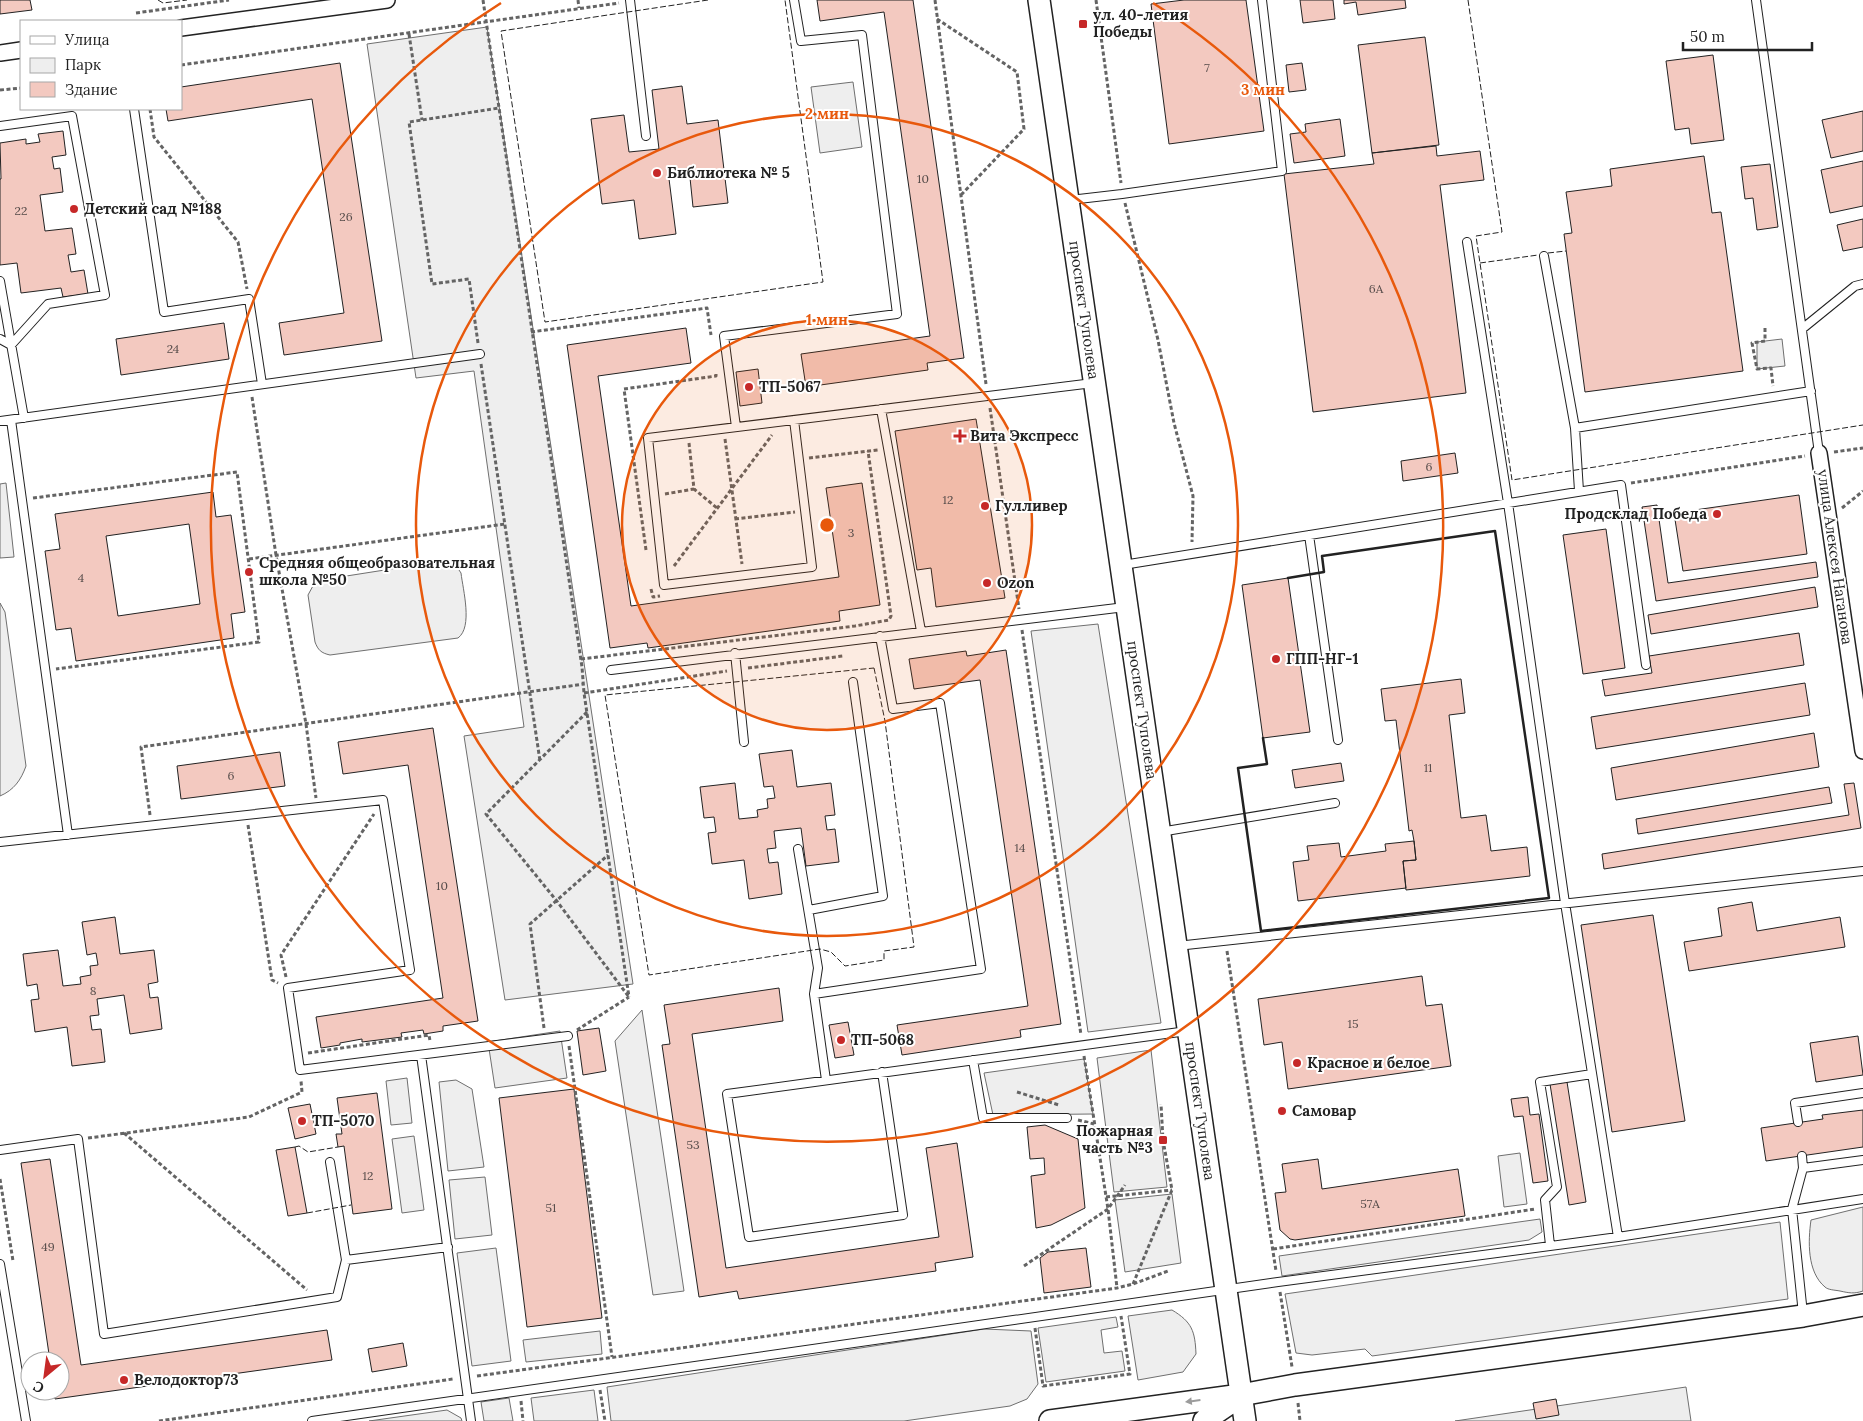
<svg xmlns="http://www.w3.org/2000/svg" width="1863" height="1421" font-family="Lora,serif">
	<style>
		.green { fill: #eee; stroke: #6f6f6f }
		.parking { fill: #ededed; stroke: #6f6f6f }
		.building { fill: #f3c9c0; stroke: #222; fill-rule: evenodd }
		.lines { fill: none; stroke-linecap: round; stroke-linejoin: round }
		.lane-casing { stroke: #222; stroke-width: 10 }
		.street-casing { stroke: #222; stroke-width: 18 }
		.secondary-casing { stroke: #222; stroke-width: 24 }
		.path { stroke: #646464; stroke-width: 3; stroke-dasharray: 4 2.5; stroke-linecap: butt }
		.lane { stroke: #fff; stroke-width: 8 }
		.street { stroke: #fff; stroke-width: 15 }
		.secondary { stroke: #fff; stroke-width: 21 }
		.fence { stroke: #222; stroke-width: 1; stroke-dasharray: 6 2.5; stroke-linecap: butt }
		.wall { stroke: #222; stroke-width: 2.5 }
		.oneway { fill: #9c9c9c }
		.ring { fill: none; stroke: #e8590c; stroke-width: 2.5 }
		.poi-dot { fill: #c62828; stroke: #fff; stroke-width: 2 }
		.labels { text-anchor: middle; stroke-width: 4; stroke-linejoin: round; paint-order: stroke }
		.number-label { font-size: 12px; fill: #564c4a }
		.poi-label { font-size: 15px; font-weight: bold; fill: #222; stroke: #fff; text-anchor: start }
		.street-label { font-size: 15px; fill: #222; stroke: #fff }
		.centre { fill: #e8590c; stroke: #fff; stroke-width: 2.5 }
		.ring-label { font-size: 15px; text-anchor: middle; font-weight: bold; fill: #e8590c; stroke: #fff; stroke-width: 4; stroke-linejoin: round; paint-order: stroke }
	</style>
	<rect width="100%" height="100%" fill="#fff"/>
	<path class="green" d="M487 27 633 984 505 1000 464 736 524 727 474 371 416 378 367 44Z
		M853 82 862 147 820 153 811 87Z
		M1782 339 1785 366 1757 369V342Z
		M6 483 14 557 0 558V484Z
		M442 561 457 567 461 573C463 590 473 627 458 638L330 655C321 653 318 650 315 642L308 595 314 584 321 580Z
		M0 603 5 612 26 766C21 780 14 790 0 796Z
		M1098 624 1161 1023 1088 1032 1031 631Z
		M642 1010 684 1291 653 1295 615 1041Z
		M1151 1050 1167 1187 1114 1192 1097 1058Z
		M1084 1059 1093 1114 993 1115 984 1073Z
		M407 1078 412 1123 391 1125 386 1081Z
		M456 1080 472 1089 484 1167 448 1171 439 1082Z
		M414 1136 424 1210 402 1213 392 1139Z
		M1520 1153 1527 1204 1504 1207 1498 1156Z
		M485 1177 492 1235 455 1239 449 1180Z
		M1172 1194 1181 1263 1125 1272 1115 1200Z
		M1863 1207V1291C1854 1294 1849 1293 1840 1291 1835 1290 1828 1290 1825 1287 1807 1272 1808 1241 1811 1220Z
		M1540 1219 1542 1232 1529 1240 1282 1276 1279 1256Z
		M1780 1222 1788 1299 1372 1356 1365 1349 1312 1355 1296 1353 1285 1294Z
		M496 1248 511 1361 472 1366 457 1253Z
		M1172 1310C1192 1322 1195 1331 1196 1354L1183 1372 1138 1380 1128 1316Z
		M1116 1317 1118 1327 1101 1330 1104 1353 1122 1351 1125 1371 1046 1382 1038 1328Z
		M984 1329 1031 1331 1038 1384 1027 1399 1010 1406 904 1421H611L607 1387Z
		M594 1390 598 1421H534L531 1398Z
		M509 1398 513 1421H484L481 1402Z
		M447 1410 461 1418 462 1421H369Z"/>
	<path class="parking" d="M560 1031 567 1078 495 1088 488 1042Z
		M600 1331 602 1354 526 1362 523 1340Z
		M1686 1387 1691 1421H1455Z"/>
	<path class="building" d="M0 0H30L32 10 0 14Z
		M817 0H913L964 358 927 363 928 370 806 387 801 354 930 336 884 12 820 21Z
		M1184 0H1246L1264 131 1169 144 1151 4Z
		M1300 0H1333L1335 19 1303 23Z
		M1344 0H1405L1406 8 1358 15 1356 2 1344 4Z
		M1425 37 1439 145 1372 153 1358 45Z
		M1713 55 1724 140 1691 144 1689 128 1675 130 1666 61Z
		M340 63 382 341 284 355 279 323 344 313 312 99 168 121 166 109H181V87Z
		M1302 63 1306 90 1289 92 1286 65Z
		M682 86 687 124 718 120 728 203 693 207 689 168 668 171 676 234 639 239 634 200 602 204 591 119 624 115 629 152 659 149 652 90Z
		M1863 111V151L1831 158 1822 120Z
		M1340 119 1345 156 1294 163 1290 134 1306 132 1305 124Z
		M63 131 66 155 52 157 54 169 60 168 63 192 40 195 45 231 72 228 76 254 68 255 71 272 84 270 88 294 63 297 61 288 21 293 17 263 0 265V179H1L0 143 26 139V144L40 142 38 134Z
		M1436 146 1437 156 1480 151 1484 180 1440 185 1466 393 1313 412 1284 174 1374 164 1372 153Z
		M1704 156 1712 213 1721 212 1743 371 1585 392 1564 234 1572 233 1566 192 1612 186 1610 169Z
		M1863 161V206L1830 213 1821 170Z
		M1770 164 1778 227 1757 230 1753 198 1745 199 1741 167Z
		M1863 219V247L1843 251 1837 225Z
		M224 323 229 359 121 375 116 339Z
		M686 328 691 363 598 376 631 606 839 577 826 488 862 483 880 605 839 611 840 621 648 648 647 643 610 648 567 345Z
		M758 369 762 403 740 406 736 372Z
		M976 419 1005 598 936 607 931 568 917 570 895 431Z
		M1455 453 1458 473 1403 481 1401 461Z
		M213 492 216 517 231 515 245 612 231 614 234 638 76 661 71 628 56 630 45 551 60 549 55 514ZM189 524 200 604 118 616 106 536Z
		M1799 495 1807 554 1683 571 1674 513Z
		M1657 505 1668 583 1816 562 1818 577 1656 601 1642 507Z
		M1606 529 1625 668 1583 674 1563 535Z
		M1288 578 1310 732 1263 738 1242 585Z
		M1815 587 1818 607 1651 634 1648 615Z
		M1799 633 1804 665 1605 696 1602 680 1652 673 1649 656Z
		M1006 650 1061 1024 1020 1030 1021 1037 902 1055 897 1025 1028 1006 980 680 914 689 909 659 966 651 967 656Z
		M1461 679 1465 713 1449 715 1461 818 1486 815 1491 851 1527 847 1530 876 1406 890 1403 861 1416 860 1414 841 1412 830 1409 831 1396 720 1385 721 1381 689Z
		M1805 683 1810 715 1596 749 1591 717Z
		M433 728 478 1021 443 1026V1031L424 1034 423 1030 401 1033 402 1037 362 1042V1039L340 1043V1045L321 1048 316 1017 443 998 408 765 343 774 338 742Z
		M1814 733 1819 767 1616 800 1611 768Z
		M792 750 797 787 831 783 835 815 825 816 827 830 835 829 839 862 806 866 801 828 774 831 776 848 767 849 769 863 778 862 782 894 749 899 744 860 712 864 708 833 716 832 714 817 704 818 700 787 735 783 739 819 758 817 757 810 768 808 767 799 775 798 773 786 764 787 759 754Z
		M280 752 285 786 181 799 177 766Z
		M1341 763 1344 781 1295 788 1292 770Z
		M1854 783 1861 828 1604 869 1602 854 1849 815 1844 784Z
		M1829 787 1832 803 1638 834 1636 819Z
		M1414 841 1416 860 1403 861 1406 888 1298 901 1293 862 1309 860 1307 846 1339 843 1341 857 1386 851 1385 844Z
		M1752 902 1757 931 1840 917 1845 947 1689 971 1684 942 1722 936 1718 908Z
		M1653 915 1685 1121 1612 1132 1581 925Z
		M115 917 120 954 154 950 158 982 148 984 150 998 158 997 162 1029 130 1034 124 995 97 999 99 1015 90 1016 92 1030 101 1029 105 1062 72 1066 67 1027 35 1032 31 1000 39 999 37 984 27 986 23 954 58 950 63 986 81 984 80 977 91 975 90 966 98 965 96 953 87 955 82 922Z
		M1422 976 1426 1006 1442 1004 1451 1066 1288 1089 1282 1042 1264 1045 1258 999Z
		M779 988 783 1021 692 1034 726 1268 939 1237 926 1148 957 1143 973 1257 935 1263 936 1271 739 1299 737 1291 699 1297 662 1045 670 1044 664 1005Z
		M848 1022 854 1055 835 1058 829 1025Z
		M599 1028 606 1071 583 1075 577 1031Z
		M1858 1036 1863 1075 1816 1082 1810 1043Z
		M1567 1082 1586 1202 1569 1205 1550 1084Z
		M574 1089 602 1318 527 1327 499 1098Z
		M377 1093 392 1209 353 1214 344 1146 338 1147 336 1134H342L337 1098Z
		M1528 1097 1530 1115 1539 1114 1548 1181 1533 1183 1523 1116 1514 1117 1511 1099Z
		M310 1104 316 1134 295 1139 288 1108Z
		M1863 1110V1147L1766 1161 1761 1128 1823 1119 1822 1115Z
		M1045 1125 1078 1139 1085 1208 1051 1225 1036 1228 1031 1176 1045 1174 1044 1158 1030 1159 1027 1127Z
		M295 1147 307 1213 288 1216 276 1150Z
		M50 1159 81 1365 327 1330 332 1360 55 1399 54 1391H60V1361H50L21 1163Z
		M1318 1159 1322 1189 1458 1169 1465 1216 1295 1240 1290 1239 1280 1230 1275 1193 1286 1192 1282 1164Z
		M1086 1248 1091 1287 1044 1293 1040 1258 1048 1252Z
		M403 1343 407 1366 372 1372 368 1349Z
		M1556 1399 1559 1415 1536 1419 1533 1403Z"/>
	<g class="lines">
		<defs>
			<path id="lane" d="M630 0 646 136
				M1756 0 1819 453
				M134 109 164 312 249 299 262 384
				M0 126 72 116 105 295 48 304 11 345 0 339
				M1070 200 1122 194 1282 171 1262 0
				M1467 242 1508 503 1565 903 1618 1237
				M1544 256 1575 428 1579 491
				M0 281 24 418
				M1802 329 1855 286 1863 284
				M881 409 921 631
				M11 420 68 835
				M794 420 812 567 664 585 648 438 1093 383
				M0 421 480 354
				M736 427 724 336 897 314 862 35 801 41 794 0
				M1575 428 1811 391
				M1309 535 1338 740
				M1123 565 1621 485 1646 665
				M735 653 744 742
				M611 670 1125 607
				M1160 832 1335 803
				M0 842 383 800 410 970 288 988 300 1070 568 1036
				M798 849 818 968 814 994 826 1080
				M809 910 883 896 853 682
				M1177 946 1863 871
				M814 994 981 969 940 703 893 709 880 636
				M421 1055 471 1421
				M973 1060 983 1118H1067
				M882 1072 903 1215 749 1237 727 1094 1187 1031
				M1798 1122 1795 1103 1863 1093
				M0 1150 78 1139 104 1334 337 1297 346 1260 448 1247
				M1802 1156 1803 1168
				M330 1162 346 1260
				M1550 1245 1545 1200 1557 1187 1540 1082 1592 1074
				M0 1264 26 1421
				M1803 1314 1792 1209 1803 1168 1863 1160
				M312 1421 1278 1282 1618 1237 1863 1199"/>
			<path id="street" d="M181 28 387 0
				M0 53 21 50
				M1819 453 1863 751"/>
			<path id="secondary" d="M1039 0 1245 1421
				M1050 1421 1241 1395 1295 1385 1803 1316 1863 1305
				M1204 1421 1239 1397"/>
		</defs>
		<use href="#lane" class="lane-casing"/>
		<use href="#street" class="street-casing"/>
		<use href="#secondary" class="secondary-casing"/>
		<path class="path" d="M483 0 582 667 584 693 629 997
			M578 0 579 8
			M935 0 986 384
			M1096 0 1121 183
			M136 13 229 0
			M937 19 1017 72 1024 129 961 195
			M409 34 422 120
			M181 65 619 3
			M0 90 21 88
			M150 109 154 137 238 242 247 289
			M1125 203 1158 340 1174 423 1193 496 1192 542
			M1765 328V341L1752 343 1757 369 1771 368 1773 386
			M531 332 707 308 711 335
			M478 343 469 279 432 284 409 122 499 108
			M481 364 540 761
			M252 397 276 555 306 724 316 798
			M990 408 1019 609
			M725 439 742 564
			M689 443 694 489 717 508
			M1834 452 1863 448
			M809 458 878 450
			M1631 483 1805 456
			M665 494 694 489
			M33 498 237 472 259 642 56 669
			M1842 508 1863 491
			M735 519 795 512
			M646 550 624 389 716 376V374
			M249 559 505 524
			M674 566 772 435
			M651 589 653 597 660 596
			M1022 630 1081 1035
			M581 659 855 626 889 620 891 616 868 451
			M748 668 843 656
			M584 693 727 671
			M587 712 486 814 556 900 629 997
			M150 815 141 747 584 684
			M248 825 272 980 278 983
			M1227 951 1276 1271
			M286 977 281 955 374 814
			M544 1028 530 924 608 855
			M577 1030 629 997
			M569 1046 612 1357
			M308 1053 429 1035 430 1041
			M1084 1056 1108 1209 1117 1288
			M1017 1092 1059 1105
			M1078 1120 1094 1124
			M124 1133 307 1290
			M88 1138 249 1117 302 1092 301 1081
			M0 1179 13 1261
			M1106 1197 1172 1190
			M1273 1249 1535 1209
			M1024 1266 1108 1209 1125 1185
			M1133 1284 1172 1190 1163 1140 1161 1104
			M1280 1292 1292 1367
			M1035 1328 1043 1386 1130 1374 1121 1316
			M477 1376 1117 1288 1133 1284 1168 1271
			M600 1390 605 1421
			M521 1401 523 1421
			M1298 1403 1300 1421
			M159 1421 453 1379"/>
		<use href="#lane" class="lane"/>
		<use href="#street" class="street"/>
		<use href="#secondary" class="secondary"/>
		<path class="fence" d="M158 0 163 3 187 0
			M708 0 501 31 545 322 823 282 785 0
			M1468 0 1502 232 1476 236 1512 480 1863 425
			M1548 253 1566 251
			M1480 263 1538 255
			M874 668 885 721 914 947 884 951V960L845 966 831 952 820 949 649 975 605 695Z
			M295 1147 299 1146 308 1152 338 1147
			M307 1213 351 1205"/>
		<path class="wall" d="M1263 738 1267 764 1238 768 1261 931 1549 898 1495 531 1322 556 1324 572 1288 578"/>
	</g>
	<defs><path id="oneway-solid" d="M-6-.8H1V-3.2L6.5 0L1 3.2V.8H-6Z" transform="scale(1.25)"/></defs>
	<use class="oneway" href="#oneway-solid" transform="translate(1193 1401) rotate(173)"/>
	<circle cx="827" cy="525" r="205" fill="#e8590c" fill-opacity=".12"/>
	<g class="ring">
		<circle cx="827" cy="525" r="205"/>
		<circle cx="827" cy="525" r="411"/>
		<path d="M1153 3A616 616 0 1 1 501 3"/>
	</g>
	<g class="poi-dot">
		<rect x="1078" y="19" width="10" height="10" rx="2.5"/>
		<circle cx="657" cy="173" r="5"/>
		<circle cx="74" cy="209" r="5"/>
		<circle cx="749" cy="387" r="5"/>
		<path d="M957.5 428.5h5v5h5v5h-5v5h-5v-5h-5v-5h5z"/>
		<circle cx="985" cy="506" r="5"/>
		<circle cx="1717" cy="514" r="5"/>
		<circle cx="249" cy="572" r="5"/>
		<circle cx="987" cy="583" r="5"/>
		<circle cx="1276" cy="659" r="5"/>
		<circle cx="841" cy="1040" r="5"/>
		<circle cx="1297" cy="1063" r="5"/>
		<circle cx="1282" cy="1111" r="5"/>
		<circle cx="302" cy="1121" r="5"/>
		<rect x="1158" y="1135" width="10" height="10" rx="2.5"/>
		<circle cx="124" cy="1380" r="5"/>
	</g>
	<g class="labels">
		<g class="number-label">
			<text x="1207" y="72">7</text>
			<text x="923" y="183">10</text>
			<text x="21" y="215">22</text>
			<text x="346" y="221">26</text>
			<text x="1376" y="293">6А</text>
			<text x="173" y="353">24</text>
			<text x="1429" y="471">6</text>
			<text x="948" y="504">12</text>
			<text x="851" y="537">3</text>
			<text x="81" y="582">4</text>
			<text x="1428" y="772">11</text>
			<text x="231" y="780">6</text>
			<text x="1020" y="852">14</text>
			<text x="442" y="890">10</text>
			<text x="93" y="995">8</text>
			<text x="1353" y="1028">15</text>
			<text x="693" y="1149">53</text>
			<text x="368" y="1180">12</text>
			<text x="1370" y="1208">57А</text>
			<text x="551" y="1212">51</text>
			<text x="48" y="1251">49</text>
		</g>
		<g class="poi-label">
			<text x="1093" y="20">ул. 40-летия<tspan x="1093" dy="17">Победы</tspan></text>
			<text x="667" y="178">Библиотека № 5</text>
			<text x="84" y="214">Детский сад №188</text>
			<text x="759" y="392">ТП-5067</text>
			<text x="970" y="441">Вита Экспресс</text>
			<text x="995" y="511">Гулливер</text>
			<text x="1707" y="519" text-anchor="end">Продсклад Победа</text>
			<text x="259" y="568">Средняя общеобразовательная<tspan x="259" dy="17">школа №50</tspan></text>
			<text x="997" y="588">Ozon</text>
			<text x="1286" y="664">ГПП-НГ-1</text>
			<text x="851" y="1045">ТП-5068</text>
			<text x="1307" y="1068">Красное и белое</text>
			<text x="1292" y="1116">Самовар</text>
			<text x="312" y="1126">ТП-5070</text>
			<text x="1153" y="1136" text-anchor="end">Пожарная<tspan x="1153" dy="17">часть №3</tspan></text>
			<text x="134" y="1385">Велодоктор73</text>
		</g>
		<g class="street-label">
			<text transform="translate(1084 310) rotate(82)" y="5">проспект Туполева</text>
			<text transform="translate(1835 557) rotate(82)" y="5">улица Алексея Наганова</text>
			<text transform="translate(1142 710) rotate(82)" y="5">проспект Туполева</text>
			<text transform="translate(1200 1111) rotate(82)" y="5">проспект Туполева</text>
		</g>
	</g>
	<circle cx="827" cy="525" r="8" class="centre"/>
	<g class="ring-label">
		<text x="1263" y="95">3 мин</text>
		<text x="827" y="119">2 мин</text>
		<text x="827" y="325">1 мин</text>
	</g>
	<rect x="20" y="20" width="162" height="90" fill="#ffffff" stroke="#a7a7a7"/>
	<rect x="30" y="36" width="25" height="8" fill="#ffffff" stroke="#a7a7a7"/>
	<text x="65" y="45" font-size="15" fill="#222222">Улица</text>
	<rect x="30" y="58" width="25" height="15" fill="#eeeeee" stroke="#a7a7a7"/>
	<text x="65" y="70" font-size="15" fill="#222222">Парк</text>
	<rect x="30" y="82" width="25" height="15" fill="#f3c9c0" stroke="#a7a7a7"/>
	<text x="65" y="95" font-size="15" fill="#222222">Здание</text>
	<g transform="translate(45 1376) rotate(209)"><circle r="24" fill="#ffffff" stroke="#a7a7a7"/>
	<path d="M0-4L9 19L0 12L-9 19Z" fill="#c62828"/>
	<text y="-8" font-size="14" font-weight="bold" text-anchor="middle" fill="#222222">С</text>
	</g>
	<path d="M1683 42v8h129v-8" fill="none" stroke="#222222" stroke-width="2.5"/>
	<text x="1690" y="42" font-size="15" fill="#222222" stroke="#ffffff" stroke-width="4" paint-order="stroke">50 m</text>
</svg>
